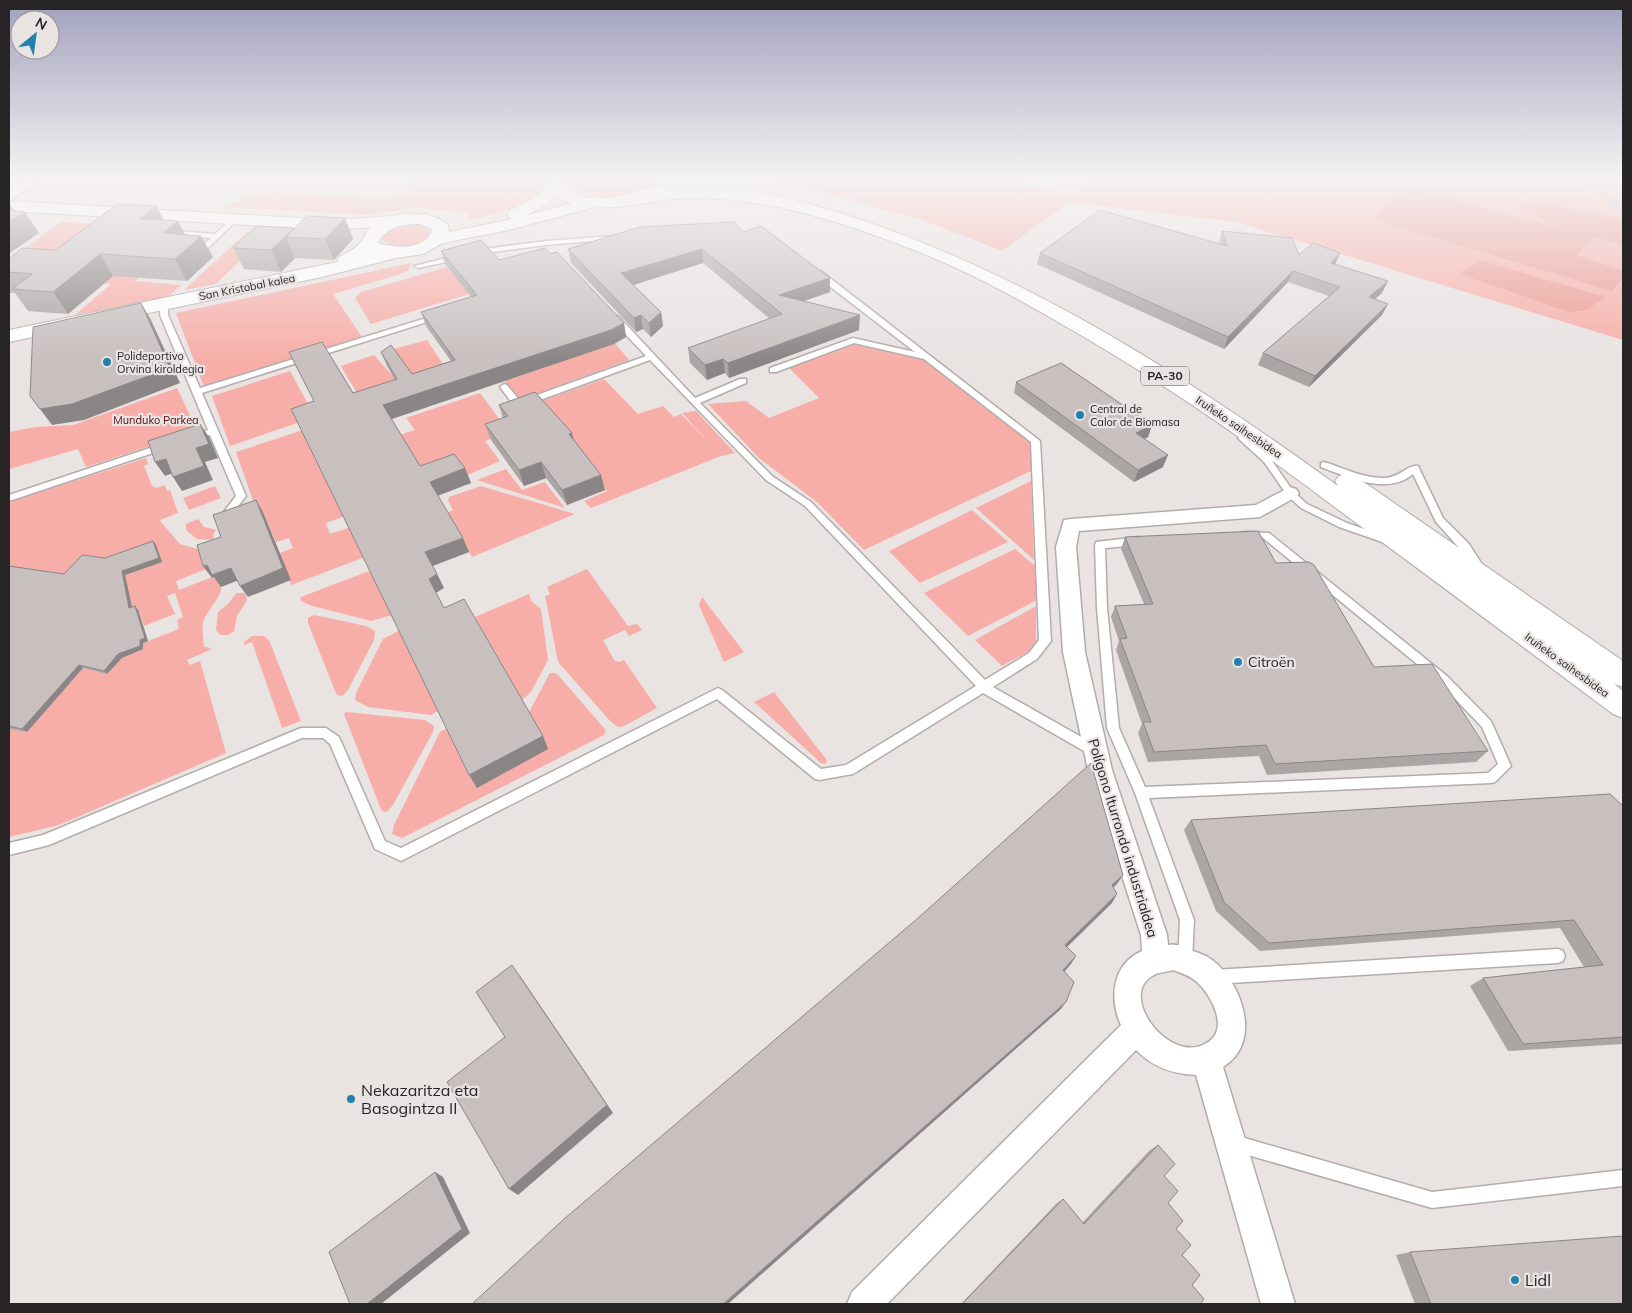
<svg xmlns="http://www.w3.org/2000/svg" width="1632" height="1313" font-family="Mulish,sans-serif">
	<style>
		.green { fill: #f7aea8 }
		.forest { fill: #ed9992 }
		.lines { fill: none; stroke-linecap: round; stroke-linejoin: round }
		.trunk-tunnel { stroke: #c2bdbc; stroke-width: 18; stroke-dasharray: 18 9; stroke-linecap: butt }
		.service-casing { stroke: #b2acab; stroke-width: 3 }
		.minor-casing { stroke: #b2acab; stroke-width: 3 }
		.tertiary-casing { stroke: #b2acab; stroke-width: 2 }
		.secondary-casing { stroke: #b2acab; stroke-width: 2 }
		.trunk-casing { stroke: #b2acab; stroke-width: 2 }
		.service { fill: #fff; fill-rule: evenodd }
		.minor { fill: #fff; fill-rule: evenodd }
		.tertiary { fill: #fff; fill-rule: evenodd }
		.secondary { fill: #fff; fill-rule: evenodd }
		.trunk { fill: #fff; fill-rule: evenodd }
		.wall { fill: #aba5a4 }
		.shaded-wall { fill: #8b8686 }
		.building { fill: #c7c0bf; stroke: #8b8686 }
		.poi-dot { fill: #2280ad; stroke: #e9e3e2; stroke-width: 2 }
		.labels { text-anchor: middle; stroke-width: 4.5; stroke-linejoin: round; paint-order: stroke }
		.far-street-label { font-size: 11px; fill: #262424; stroke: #e9e3e2 }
		.far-poi-label { font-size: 11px; fill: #262424; stroke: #e9e3e2; text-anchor: start }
		.far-park-label { font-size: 11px; fill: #54090d; stroke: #e9e3e2 }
		.shield { fill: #e9e3e2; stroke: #605d5d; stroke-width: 1 }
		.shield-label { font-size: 12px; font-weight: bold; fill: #262424 }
		.poi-label { font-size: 14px; fill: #262424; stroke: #e9e3e2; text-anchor: start }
		.street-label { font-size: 14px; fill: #262424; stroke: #e9e3e2 }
		.near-poi-label { font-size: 16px; fill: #262424; stroke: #e9e3e2; text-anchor: start }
	</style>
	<rect width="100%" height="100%" fill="#e9e3e2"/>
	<path class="green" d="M410 177H541L543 189C518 208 499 214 468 220L471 213 414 207 369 215 226 207 260 191 388 199 409 194Z
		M567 177H655C640 203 590 201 569 186Z
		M764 177H1004L1018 183 1075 195 1098 177H1623V340L1236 222 1069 202 1002 251 923 220Z
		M61 222 121 225 91 249 9 260Z
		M418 224 428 229 430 232C424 247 392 252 382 239 386 226 406 224 418 224Z
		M247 232 305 236 259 242 216 284 184 290Z
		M411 263 409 270 401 274 333 294 362 337 204 387 176 313Z
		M121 266 149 268 135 281 181 285 167 298 75 315 111 284 100 283Z
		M447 267 469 294 371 324 355 298 361 292Z
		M427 340 449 373 416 385 382 352Z
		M615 343 629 360 519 400 505 381Z
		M854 343 927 361 1031 441V471L864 550 817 502 759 458 708 404 746 401 769 418 819 398 789 368Z
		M374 355 398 382 362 402 341 366Z
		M290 371 315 417 230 446 212 396Z
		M604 379 638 414 663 406 674 417 681 414 711 445 682 413 696 411 735 453 721 456 591 508 584 501 607 491 577 454 578 446 542 401Z
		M177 388 194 424 178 437 86 467 78 449 9 469V432L36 427 73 425Z
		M480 393 509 432 485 441 500 461 465 476 421 471 399 435 415 430 406 418Z
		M303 430 345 516 326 523 330 534 351 527 365 557 291 585 280 553 293 548 289 538 276 542 263 512 255 506 236 452Z
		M146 458 148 464 144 466 152 486 156 488 165 485 167 491 170 490 178 513 160 520 161 522 180 544 204 551 209 568 176 581 179 590 215 576C217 579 220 584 221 587 223 595 206 612 203 622 202 631 203 638 204 646L212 649 187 660 190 665 200 661 226 753 59 825 9 837V729L27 732 83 668 107 674 122 658 143 649V643L179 629 177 620 183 617 175 593 167 596 175 614 144 626 138 610 134 611 123 576 67 578 9 569V502Z
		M506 469 522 490 545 482 565 508 477 480Z
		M1031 481 1034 560 976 508Z
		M215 486 221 498 189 510 183 498Z
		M481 486 575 514 472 557 446 513 453 510 448 500 449 497Z
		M972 510 1008 542 920 583 889 551Z
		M198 519 204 527 216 530 213 535 214 540 197 539 186 530V524Z
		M1015 549 1035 566 1037 600 968 636 924 593Z
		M587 569 628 626 637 624 642 630 629 636 625 630 603 640 614 660 619 662 624 660 657 708 622 727H618L611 722 558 662 545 596 550 594 547 587Z
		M369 571 392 615 371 621 309 605 300 600 301 597Z
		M236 593H245L247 600 237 616 234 631 228 635H221L216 630 218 612 229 603Z
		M529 594 531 601 541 609 548 660 531 692 522 700 475 617Z
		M702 597 744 652 724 662 699 605Z
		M1036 606V644L1033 649 1002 666 975 640Z
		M314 615 366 626 375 631 374 640 348 690 342 696 337 695 335 691 308 623V618Z
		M400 630 438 708V711L431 715 368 707 355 700 356 693 383 639Z
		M252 636H264L269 640 301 721 282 728 252 642 244 645V642Z
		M550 673H555L559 676 604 728 606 731 604 735 402 838 392 834 394 825 440 732 447 728 529 712Z
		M774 692 826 759 827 762 825 764 821 763 754 702Z
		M346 712 425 720 434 726 433 732 393 805 387 812 382 811 379 804 344 714Z"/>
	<path class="forest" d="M1406 190 1450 197 1497 213 1561 228 1522 209 1518 203 1542 202 1623 220V245L1594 237 1576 255 1623 271V278L1612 291 1372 219Z
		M1479 260 1605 297 1587 310 1569 312 1460 274Z"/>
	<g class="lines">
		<path class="trunk-tunnel" d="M1596 177 1623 208"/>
		<defs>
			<path id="service" d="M233 218 238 219 203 253 196 251 211 238 177 235 174 233 177 231 215 234Z
				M614 236 618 238 616 239 546 245 476 254 472 252 476 250 546 241Z
				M458 255H461V259L418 268 414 266Z
				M815 271H821L1040 441 1051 641 1037 659 993 687 1099 747 1101 751 1099 755 1095 756 1091 755 983 693 853 774 819 780 815 779 717 699 401 861 375 849 330 744 323 738H302L49 845 9 855V843L43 835 301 728H326L339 737 385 841 401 848 718 688 722 690 821 769 846 765 976 686 805 506 766 480 650 360 518 408 515 407 500 387 504 384 507 385 520 401 646 356 612 320 611 318 615 316H618L695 398 740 379H746V383L700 403 772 476 811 502 985 680 1029 653 1039 640 1031 442 924 359 854 343 776 372H770V368L853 338 915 352 815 275Z
				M161 302 168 304V315L200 388 436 315 443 317 202 393 246 496 231 515 228 516 223 513 236 496 210 435 192 441 187 438 208 430 160 315Z
				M1243 435 1246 436 1270 458 1293 491 1307 504 1347 523 1393 539 1394 541 1393 543H1385L1339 527 1301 508 1287 495 1264 462 1240 440 1238 438Z
				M165 443 168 444V448L9 501V495Z
				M1324 462C1344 468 1364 479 1386 478 1399 477 1410 464 1418 466L1443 518 1469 544 1485 569 1484 572H1476L1461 550 1436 522 1413 474C1387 496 1348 477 1321 467V463Z
				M1245 532 1269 533 1447 676 1491 721 1511 766 1495 782 1491 783 1149 798 1194 920 1192 961 1190 966 1185 968 1180 966 1178 961 1180 920 1135 793 1107 728 1097 608 1095 545 1096 542 1139 537 1144 541 1139 545 1105 548 1107 608 1119 728 1145 787 1488 773 1498 764 1482 727 1439 682 1263 538 1241 537 1240 535 1241 533Z
				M1558 949 1563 951 1565 956 1563 961 1558 963 1213 984 1208 982 1206 977 1208 972 1213 970Z
				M1234 1135 1432 1192 1623 1170V1186L1432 1208 1234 1151 1228 1149 1226 1143 1228 1137Z"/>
			<path id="minor" d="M30 177H45L9 201V192Z
				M1290 487 1296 489 1299 493 1296 497 1260 517 1079 531 1076 547 1085 652 1112 770 1167 935 1168 945C1176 943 1183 947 1190 950 1200 953 1210 957 1217 964 1244 989 1261 1044 1223 1067L1295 1304H1261L1196 1075C1172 1074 1153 1067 1136 1050L887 1304H847L852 1292 1121 1025C1109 999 1112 964 1142 951L1141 935 1088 770 1063 652 1056 547 1064 520 1071 519 1256 505ZM1173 970C1182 973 1190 976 1197 982 1212 996 1231 1031 1205 1044 1168 1064 1116 994 1154 975 1159 972 1167 972 1173 970Z"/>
			<path id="tertiary" d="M9 201 335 220 405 215 411 216 413 220 411 224 405 225 335 230 9 211Z"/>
			<path id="secondary" d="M554 180 562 185 550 202 527 215 597 197 605 202 603 205 509 230 443 243 423 254 396 258 322 277 9 342V330L337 262 339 257C346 253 356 249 361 242 365 237 366 230 372 226 392 211 429 208 448 225L449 232 512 219 507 215 509 211 538 196 548 182ZM420 224 433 230C424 251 396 248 378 243 387 227 402 224 420 224Z"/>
			<path id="trunk" d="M546 177H562C575 215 632 192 658 185 662 186 665 189 667 190 673 191 681 188 686 188 702 188 720 189 736 190 768 193 802 201 833 211 1018 268 1182 373 1338 486L1335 481 1339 476 1347 473 1355 476 1623 661V687L1614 684 1623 691V718L1613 714C1522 646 1431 578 1340 511 1249 442 1157 378 1058 322 1012 295 963 269 914 250 842 222 765 196 686 198 652 199 616 212 582 206 563 203 552 195 546 177Z"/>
		</defs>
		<use href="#service" class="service-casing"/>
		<use href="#minor" class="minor-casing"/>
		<use href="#tertiary" class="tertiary-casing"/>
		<use href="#secondary" class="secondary-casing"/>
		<use href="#trunk" class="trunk-casing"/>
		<use href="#service" class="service"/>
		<use href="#minor" class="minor"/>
		<use href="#tertiary" class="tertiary"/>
		<use href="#secondary" class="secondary"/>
		<use href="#trunk" class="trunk"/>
	</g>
	<path class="wall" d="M113 177H147L144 179Z
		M156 206 164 221H178L185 235 213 257 187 281 113 276 68 314 28 311 15 293H9V259L56 250Z
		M345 218 353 239 334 260 295 258 281 272 244 269 233 248 294 229Z
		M1222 231 1299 255 1335 264 1382 293 1375 299 1388 304 1382 315 1309 387 1258 365 1263 353 1329 296 1288 282 1224 349 1037 264 1040 253 1219 243Z
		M743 232 830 278V292L804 301 859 330 729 378 725 373 707 380 690 363 688 348 770 319 703 263 633 285 661 312 663 326 651 337 643 329 636 332 571 263 568 249Z
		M441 251 499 260 551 254 624 323 626 337 614 344 391 419 420 466 465 468 471 483 438 496 469 552 433 566 444 588 436 593 444 608 543 736 548 749 477 788 353 393 395 380 387 366 381 352 412 374 451 361 426 326 421 312 471 297 445 264Z
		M1016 382 1152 425 1148 437 1144 439 1163 467 1134 482 1014 393Z
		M499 405 572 433 574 442 605 490 567 505 546 478 524 486 491 440 485 424 503 418Z
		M1125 537 1276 563 1374 667 1488 751 1476 762 1267 775 1259 756 1148 762 1138 733 1142 724 1116 650 1119 641 1111 617 1115 606 1144 604 1121 549Z
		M153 541 156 545 162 562 125 575 132 607 135 606 138 610 148 641 143 643V649L122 658 107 674 83 668 27 732 9 729V566L64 574Z
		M1623 806V1044L1508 1051 1470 986 1483 978 1584 967 1560 928 1260 951 1216 911 1184 830 1191 820Z
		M1158 1145 1164 1176 1168 1203 1176 1229 1182 1255 1192 1285 1200 1304H961L1057 1203 1063 1199 1082 1223 1150 1150Z
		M1410 1252 1623 1304H1415L1396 1255Z"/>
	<path class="shaded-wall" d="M9 203 18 216 25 212 39 233 10 253 9 251Z
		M156 206 168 227 140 219Z
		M345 218 353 239 334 260 325 239Z
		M178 221 189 243 163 233Z
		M201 236 213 257 187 281 175 259Z
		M286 237 295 258 281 272 271 250Z
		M702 249 703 263 624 288 621 273Z
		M1340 253 1335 265 1331 263Z
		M100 254 113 276 68 314 53 292Z
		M1293 271 1288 282 1224 349 1228 337Z
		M830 278V292L780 309 779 295Z
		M1388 281 1382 293 1364 308 1369 297Z
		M141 303 150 318 180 383 84 420 52 425 40 409Z
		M1388 304 1382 315 1309 387 1315 376Z
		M661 312 663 326 651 337 649 323Z
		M641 315 643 329 636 332 634 318Z
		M860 315 859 330 729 378 728 363Z
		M624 323 626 337 614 344 389 420 383 405Z
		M723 359 725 373 707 380 705 365Z
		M200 424 209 437 218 458 205 462 213 480 182 491 173 477 196 448Z
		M1152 425 1148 437 1132 445 1136 433Z
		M572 433 576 449 569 434Z
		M1168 455 1163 467 1134 482 1138 470Z
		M166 459 176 472 165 476 155 462Z
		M541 462 546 478 524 486 519 470Z
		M465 468 471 483 436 496 430 482Z
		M601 475 605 490 567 505 562 490Z
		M256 500 263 512 291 580 248 597 240 586Z
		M463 538 469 552 432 566 425 552Z
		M153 541 156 545 162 562 125 575 133 612 129 608 122 571Z
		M207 565 231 568 239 580 221 587 214 577 212 578 203 566Z
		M437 574 444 588 435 593 429 579Z
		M135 606 138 610 148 641 143 643V649L122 658 107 674 104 671Z
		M79 665 83 668 27 732 22 729Z
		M543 736 548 749 477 788 469 775Z
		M1123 875 1117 884 1106 894 1112 885Z
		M1117 894 1112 903 1061 953 1065 945Z
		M1076 956 1071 964 1059 978 1063 970Z
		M520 976 613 1113 518 1195 509 1189Z
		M1066 1002 1061 1009 728 1304H723Z
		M435 1172 443 1177 470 1233 381 1304H367Z"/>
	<path class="building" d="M117 204 156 206 140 219 178 221 163 233 201 236 175 259 100 254 53 292 12 289 32 274 9 272V259L22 248 56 250Z
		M9 210 25 212 9 222Z
		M1100 210 1227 246 1222 231 1292 238 1299 255 1313 243 1340 253 1331 263 1388 281 1369 297 1388 304 1315 376 1263 353 1340 287 1293 271 1228 337 1040 253Z
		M307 216 345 218 325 239 286 237Z
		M734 222 743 232 761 226 830 278 779 295 860 315 728 363 723 359 705 365 688 348 782 314 702 249 621 273 661 312 649 323 641 315 634 318 568 249 640 227Z
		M256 226 294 228 271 250 233 248Z
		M481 240 499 260 545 248 551 254 557 252 624 323 611 330 383 405 420 466 454 454 465 468 430 482 463 538 425 552 437 574 429 579 444 608 464 599 543 736 469 775 291 409 314 401 289 352 322 342 353 393 397 379 381 352 391 345 412 374 455 360 421 312 477 295 441 251Z
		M141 303 170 368 72 404 40 409 30 396 33 327Z
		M1061 363 1152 425 1136 433 1168 455 1138 470 1016 382Z
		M535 392 572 433 569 434 601 475 562 490 541 462 519 470 485 424 508 416 499 405Z
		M200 424 209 444 196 448 204 466 173 477 166 459 155 462 148 441Z
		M256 500 283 568 240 586 231 568 212 575 207 565 203 566 197 545 221 537 213 515Z
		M1258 531 1276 563 1309 562 1314 565 1374 667 1432 664 1488 751 1275 764 1266 745 1154 752 1143 722H1151L1120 639 1127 638 1115 606 1153 604 1125 537Z
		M153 541 159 558 122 571 129 608 135 606 145 638 140 640V646L118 654 104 671 79 665 22 729 9 726V566L64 574 82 555 105 558Z
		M1091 763 1123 875 1112 885 1117 894 1065 945 1076 956 1063 970 1074 982 1066 1002 723 1304H472L564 1219 917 919Z
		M1610 794 1623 806V1037L1523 1044 1483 978 1603 965 1574 920 1269 943 1224 902 1191 820Z
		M512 965 607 1105 509 1189 447 1082 505 1037 476 992Z
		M1158 1145 1175 1164 1164 1176 1178 1191 1168 1203 1183 1221 1176 1229 1191 1245 1182 1255 1200 1275 1192 1285 1204 1299 1200 1304H962L1063 1199 1084 1224Z
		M435 1172 462 1229 367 1304H350L329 1252Z
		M1623 1236V1304H1431L1410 1252Z"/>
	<linearGradient id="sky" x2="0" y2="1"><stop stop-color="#a1a1be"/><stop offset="0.49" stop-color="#f5f2f2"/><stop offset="1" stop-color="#f5f2f2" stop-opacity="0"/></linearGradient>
	<rect width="1632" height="361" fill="url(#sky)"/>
	<g class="poi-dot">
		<circle cx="107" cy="362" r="5"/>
		<circle cx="1080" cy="415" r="5"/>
		<circle cx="1238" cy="662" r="5"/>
		<circle cx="351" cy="1099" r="5"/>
		<circle cx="1515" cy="1280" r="5"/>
	</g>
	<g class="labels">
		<g class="far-street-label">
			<text transform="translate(247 287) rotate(-11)" y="4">San Kristobal kalea</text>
			<text transform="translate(1239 427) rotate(34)" y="4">Iruñeko saihesbidea</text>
			<text transform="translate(1567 665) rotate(36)" y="4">Iruñeko saihesbidea</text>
		</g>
		<g class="far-poi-label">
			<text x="117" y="360">Polideportivo<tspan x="117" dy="13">Orvina kiroldegia</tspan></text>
			<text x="1090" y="413">Central de<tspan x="1090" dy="13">Calor de Biomasa</tspan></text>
		</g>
		<g class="far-park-label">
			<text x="156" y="424">Munduko Parkea</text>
		</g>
		<rect class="shield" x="1141" y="366.5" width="48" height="19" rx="4"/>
		<g class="shield-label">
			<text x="1165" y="380">PA-30</text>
		</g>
		<g class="poi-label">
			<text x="1248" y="667">Citroën</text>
		</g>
		<g class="street-label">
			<text transform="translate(1123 838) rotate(73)" y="5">Polígono Iturrondo industrialdea</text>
		</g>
		<g class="near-poi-label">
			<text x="361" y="1096">Nekazaritza eta<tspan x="361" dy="18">Basogintza II</tspan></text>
			<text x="1525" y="1286">Lidl</text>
		</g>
	</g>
	<rect width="1632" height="1313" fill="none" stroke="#262424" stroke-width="20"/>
	<g transform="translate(35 35) rotate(29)"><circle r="24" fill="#e9e3e2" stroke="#9b9796"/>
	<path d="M0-4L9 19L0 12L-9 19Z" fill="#2280ad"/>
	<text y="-8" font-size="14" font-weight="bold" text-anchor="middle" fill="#262424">N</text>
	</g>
</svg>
